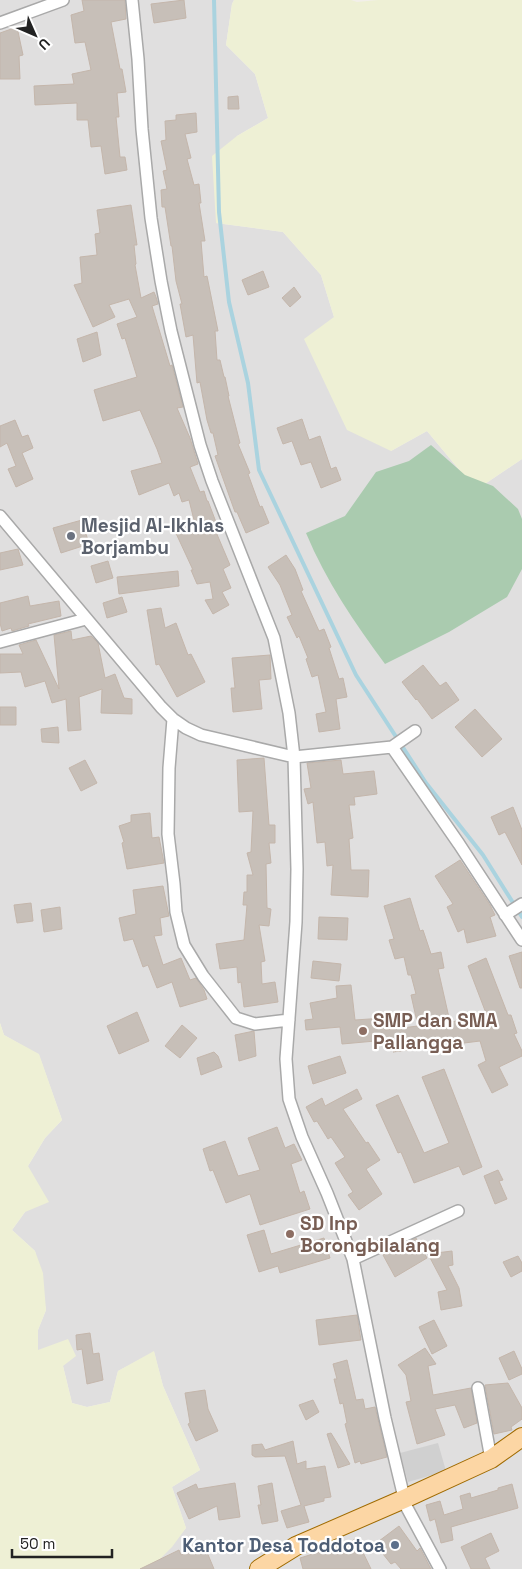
<svg xmlns="http://www.w3.org/2000/svg" width="522" height="1569" font-family="'Space Grotesk',sans-serif">
	<style>
		.residential { fill: #e0dfdf }
		.religious { fill: #d0d0d0 }
		.farmland { fill: #eef0d5 }
		.cemetery { fill: #aacbaf }
		.lines { fill: none; stroke-linecap: round; stroke-linejoin: round }
		.stream { stroke: #aad3df; stroke-width: 4 }
		.building { fill: #c7bfb8; stroke: #c4b6ab }
		.street-casing { stroke: #a9a9a9; stroke-width: 14 }
		.primary-casing { stroke: #a06b00; stroke-width: 20 }
		.street { stroke: #fff; stroke-width: 11 }
		.primary { stroke: #fcd6a4; stroke-width: 18 }
		.worship-dot { fill: #6b7280; stroke: #fff; stroke-width: 2 }
		.education-dot { fill: #8d6e63; stroke: #fff; stroke-width: 2 }
		.service-dot { fill: #5c6f8a; stroke: #fff; stroke-width: 2 }
		.labels { text-anchor: middle; stroke-width: 4.5; stroke-linejoin: round; paint-order: stroke }
		.worship-label { font-size: 19px; font-weight: bold; fill: #5b616d; stroke: #fff; text-anchor: start }
		.education-label { font-size: 19px; font-weight: bold; fill: #785e54; stroke: #fff; text-anchor: start }
		.service-label { font-size: 19px; font-weight: bold; fill: #4e5e75; stroke: #fff; text-anchor: end }
	</style>
	<rect width="100%" height="100%" fill="#f2efe9"/>
	<path class="residential" d="M0 0H234L232 4 226 45 255 74 268 118 237 136 216 223 283 232 321 275 334 317 391 451 427 431 476 490 522 459V1569H150L186 1528 172 1487 200 1470 163 1386 154 1352 118 1371 110 1402 87 1407 72 1403 63 1366 38 1350V1330L46 1310 35 1251 12 1230 25 1212 28 1166 45 1138 62 1120 39 1055 4 1035 0 1023Z"/>
	<path class="religious" d="M438 1443 446 1471 408 1482 400 1453Z"/>
	<path class="farmland" d="M234 0H351L357 2 378 0H522V459L476 490 427 431 391 451 347 430 304 339 334 317 321 275 283 232 216 223 212 156 237 136 268 118 255 74 226 45 232 4Z
		M0 1023 4 1035 39 1054 62 1120 45 1138 28 1166 49 1202 25 1212 12 1230 35 1251 43 1273 46 1310 38 1330V1350L68 1339 76 1356 63 1366 72 1403 87 1407 110 1402 118 1371 154 1351 163 1386 200 1470 172 1487 186 1528 172 1547 150 1569H0Z"/>
	<path class="cemetery" d="M431 445 465 475 493 486 518 509 522 519V569L507 597 449 632 385 664C354 622 326 581 306 533L345 516 376 472 409 461Z"/>
	<g class="lines">
		<path class="stream" d="M214 0 219 212 229 302 248 383 259 470 356 675 426 783 483 855 522 917"/>
	</g>
	<path class="building" d="M82 0H125L126 19 111 22 120 69H122L126 92 117 93 119 117H116L120 157H125L127 170 105 174 101 146 91 147 88 120H77V103L35 105 34 86 74 84 72 74 91 70 85 42 75 43 71 15 84 11Z
		M184 0 186 18 154 23 151 4Z
		M17 27 23 55 19 56 20 79H0V33Z
		M238 96 239 109H228V97Z
		M196 113 197 132 185 134 191 158 187 159 194 185 199 184 201 203H199L205 241H201L204 277 207 276 218 331H215L217 360H220L224 377H225L229 396H228L240 443 238 444 250 473 248 474 260 507 262 506 269 523 246 533 237 512H235L215 456 218 455 213 433H211L207 420 200 382 197 383 193 335 186 337 180 304H182L176 281 172 246H171L165 207H162L161 190 167 189 163 171 167 170 161 141 166 140 165 121 176 120V115Z
		M131 205 137 245H134L136 264 135 265 141 298 154 292 156 297 158 304 152 306 170 366 172 365 183 407 177 408 190 438 198 464 190 467 200 492 204 491 207 501H208L219 530 216 532 230 565 223 569 231 588 222 592 229 605 213 614 205 600 213 599 210 582 197 584 191 570H193L174 529 194 520 189 500 182 502 179 493 174 496 169 483 139 495 131 471 162 463 157 449 140 410 103 421 94 390 137 377 125 338 122 339 117 324 137 317 129 299 109 305 115 317 93 327 74 285 82 283 80 257 97 255 95 234 100 233 97 210Z
		M263 271 269 287 248 295 242 280Z
		M294 287 301 297 290 307 282 298Z
		M97 332 101 355 83 362 77 339Z
		M302 419 309 440 320 436 331 469 336 467 341 480 321 488 311 462 301 465 292 441 283 444 277 428Z
		M15 420 22 437 28 435 33 448 22 453 33 479 16 487 8 469 16 466 7 443 0 447V426Z
		M82 520 89 544 61 553 53 528Z
		M18 549 23 565 0 570V553Z
		M286 555 295 569 303 590 301 591 319 631 324 629 331 647 329 648 339 679 343 678 347 697 336 699 340 729 319 732 316 714 326 712 318 675 312 677 306 659 308 658 299 636 297 638 287 617 292 615 280 585 268 567Z
		M108 561 113 578 96 583 91 566Z
		M178 571 179 586 119 594 117 577Z
		M28 596 30 606 59 601 61 616 28 624 29 626 12 631 11 628 2 631 0 623V603Z
		M122 597 127 612 107 618 103 603Z
		M161 608 165 628 176 623 188 655 191 654 205 682 177 697 159 664 156 665 147 610Z
		M71 631 72 640 91 636 98 643 105 678 115 674 124 698 132 699V714L101 713 102 689 79 697 81 730 68 731 66 699 52 703 45 681 25 687 21 672 0 673V654H23L19 645 36 640 59 689 54 635Z
		M270 655 271 679 259 680 262 709 233 712 231 688H235L232 658Z
		M423 665 440 686 446 682 459 700 432 719 417 699 416 700 402 682Z
		M0 707H16V725H0Z
		M475 709 502 739 482 757 455 727Z
		M58 727 59 743 42 742 41 729Z
		M264 758 269 825H275V843H269L271 863 266 864 267 908 271 909 269 926 259 925 265 961 261 962 262 984 275 982 278 1002 244 1007 241 982 238 983 237 967 220 969 216 944 244 940 247 905H243L244 892H247V875H253L247 853 251 852 253 811 239 812 237 760Z
		M85 760 97 783 81 791 69 768Z
		M341 760 343 774 374 771 377 794 354 797 355 805H349L353 838 349 839 351 870H369L368 897 331 895 333 865 327 866 325 842 317 843 313 802 308 804 304 789 311 788 307 763Z
		M513 807 522 830V865L505 832 499 835 491 817Z
		M150 813 152 838 159 837 164 863 127 869 122 843 124 842 119 826 131 822V815Z
		M460 860 490 905 495 915 490 917 496 936 467 943 464 929 458 932 447 907 453 904 435 876Z
		M163 886 169 916 160 918 162 935 154 936 163 965 181 958 190 980 196 978 204 990 207 999 180 1007 172 982 157 988 148 965 143 967 133 939 124 941 119 918 136 914 133 890Z
		M410 898 420 931 423 930 431 954 441 952 444 968 438 969 450 1022 464 1020 465 1028 489 1021 468 966 486 958 508 1015H511L517 1033 514 1034 522 1051V1056L499 1067 508 1085 492 1093 478 1065 486 1061 480 1041 393 1052 420 1037 342 1044 340 1027 306 1030 305 1020 313 1019 310 1003 337 998 336 986 351 985 355 1020 384 1018 385 1030 418 1026 411 995 416 994 411 975H408L404 957 395 959 389 940 394 939 384 906Z
		M31 903 33 921 17 923 14 905Z
		M60 907 62 929 44 932 41 910Z
		M319 917 348 918 347 940 318 939Z
		M522 952V988H520L509 956Z
		M313 961 341 964 339 981 311 978Z
		M137 1012 149 1041 119 1054 107 1026Z
		M182 1025 197 1038 180 1058 165 1046Z
		M254 1031 256 1056 239 1061 235 1035Z
		M214 1052 218 1056 222 1067 201 1075 197 1058Z
		M340 1056 346 1073 313 1084 308 1066Z
		M444 1069 482 1167 463 1175 459 1166 414 1183 401 1152 398 1153 376 1105 398 1095 424 1153 449 1143 422 1077Z
		M357 1089 362 1099 343 1109 366 1143 368 1142 380 1160 366 1169 382 1194 359 1210 348 1195 353 1192 335 1163 345 1157 331 1137 328 1139 317 1121 314 1122 306 1107 322 1098 325 1106Z
		M277 1127 285 1148 294 1144 302 1160 291 1164 300 1193 304 1191 310 1209 260 1225 250 1194 226 1203 213 1170 210 1171 203 1149 225 1141 238 1176 260 1170 248 1138Z
		M498 1170 503 1180 499 1181 507 1199 495 1204 484 1176Z
		M264 1230 271 1254 324 1238 330 1258 280 1273 278 1266 259 1272 247 1235Z
		M416 1238 427 1258 395 1277 383 1255Z
		M452 1251 453 1265 448 1266 459 1288 462 1306 441 1310 438 1292 447 1290 428 1254Z
		M518 1256 522 1263V1271L511 1277 503 1262Z
		M357 1315 361 1340 319 1345 316 1320Z
		M434 1320 447 1346 432 1354 419 1327Z
		M90 1333 93 1354 99 1353 103 1380 87 1384 82 1349 77 1350 76 1335Z
		M425 1348 436 1364 428 1366 433 1395 471 1388 477 1423 464 1428 455 1405 435 1409 445 1435 417 1444 406 1402 411 1401 406 1375 398 1365Z
		M514 1351 522 1369V1374L509 1380 499 1358Z
		M347 1360 356 1400 363 1399 365 1409 375 1407 387 1457 361 1464 360 1461 355 1463 345 1424 347 1423 343 1403 340 1404 334 1379H337L333 1364Z
		M508 1383 522 1408V1419L511 1427 512 1430 494 1434 485 1385Z
		M205 1390 208 1409 218 1431 196 1441 188 1424 190 1423 185 1393Z
		M313 1400 319 1412 306 1420 299 1405Z
		M331 1433 350 1464 338 1468 327 1434Z
		M293 1441 297 1464 306 1461V1469L325 1466 331 1497 324 1498V1501L304 1506 309 1522 287 1528 281 1511 301 1505 285 1456 255 1457 252 1455V1445L262 1444 265 1450Z
		M235 1483 240 1517 219 1520 217 1506 189 1519 177 1493 196 1484 198 1489Z
		M272 1483 278 1521 262 1524 258 1505H261L258 1486Z
		M512 1484 518 1508 451 1527 453 1540 441 1543 435 1519 430 1521 426 1505 440 1501 444 1515 463 1509 460 1496 470 1493 471 1498 498 1490V1488Z
		M399 1526 417 1551 420 1548 431 1569H401L395 1562 391 1564 375 1544Z
		M491 1533 499 1551 485 1558 490 1569H471L461 1547Z
		M356 1538 371 1569H303L300 1558 351 1542Z
		M204 1545 214 1569H140L179 1550 181 1555Z"/>
	<g class="lines">
		<defs>
			<path id="street" d="M132 0 138 59 142 129 151 218 161 281 171 331 200 445 212 481 274 638 289 713 294 757 297 869 296 922 286 1059 289 1099 302 1137 327 1193 353 1259 385 1418 406 1506 440 1569
				M0 23 63 0
				M0 516 161 707 173 719 186 728 201 735 294 757 392 747 415 731
				M0 642 86 619
				M173 719 169 768 168 834 174 884 176 912 184 945 203 976 236 1018 255 1024 289 1020
				M392 747 459 844 522 940
				M505 915 522 904
				M353 1259 458 1211
				M478 1388 491 1459"/>
			<path id="primary" d="M259 1569 296 1546 404 1499 491 1459 522 1437"/>
		</defs>
		<use href="#street" class="street-casing"/>
		<use href="#primary" class="primary-casing"/>
		<use href="#street" class="street"/>
		<use href="#primary" class="primary"/>
	</g>
	<circle class="worship-dot" cx="71" cy="536" r="5"/>
	<g class="education-dot">
		<circle cx="363" cy="1031" r="5"/>
		<circle cx="290" cy="1234" r="5"/>
	</g>
	<circle class="service-dot" cx="395" cy="1545" r="5"/>
	<g class="labels">
		<g class="worship-label">
			<text x="81" y="532">Mesjid Al-Ikhlas<tspan x="81" dy="22">Borjambu</tspan></text>
		</g>
		<g class="education-label">
			<text x="373" y="1027">SMP dan SMA<tspan x="373" dy="22">Pallangga</tspan></text>
			<text x="300" y="1230">SD Inp<tspan x="300" dy="22">Borongbilalang</tspan></text>
		</g>
		<g class="service-label">
			<text x="385" y="1552">Kantor Desa Toddotoa</text>
		</g>
	</g>
	<g transform="translate(35 35) rotate(135)" stroke="#ffffff" stroke-width="4" paint-order="stroke">
	<path d="M0-4L9 19L0 12L-9 19Z" fill="#222222"/>
	<text y="-8" font-size="14" font-weight="bold" text-anchor="middle" fill="#222222">U</text>
	</g>
	<path d="M12 1549v8h100v-8" fill="none" stroke="#222222" stroke-width="2.5"/>
	<text x="20" y="1549" font-size="15" fill="#222222" stroke="#ffffff" stroke-width="4" paint-order="stroke">50 m</text>
</svg>
